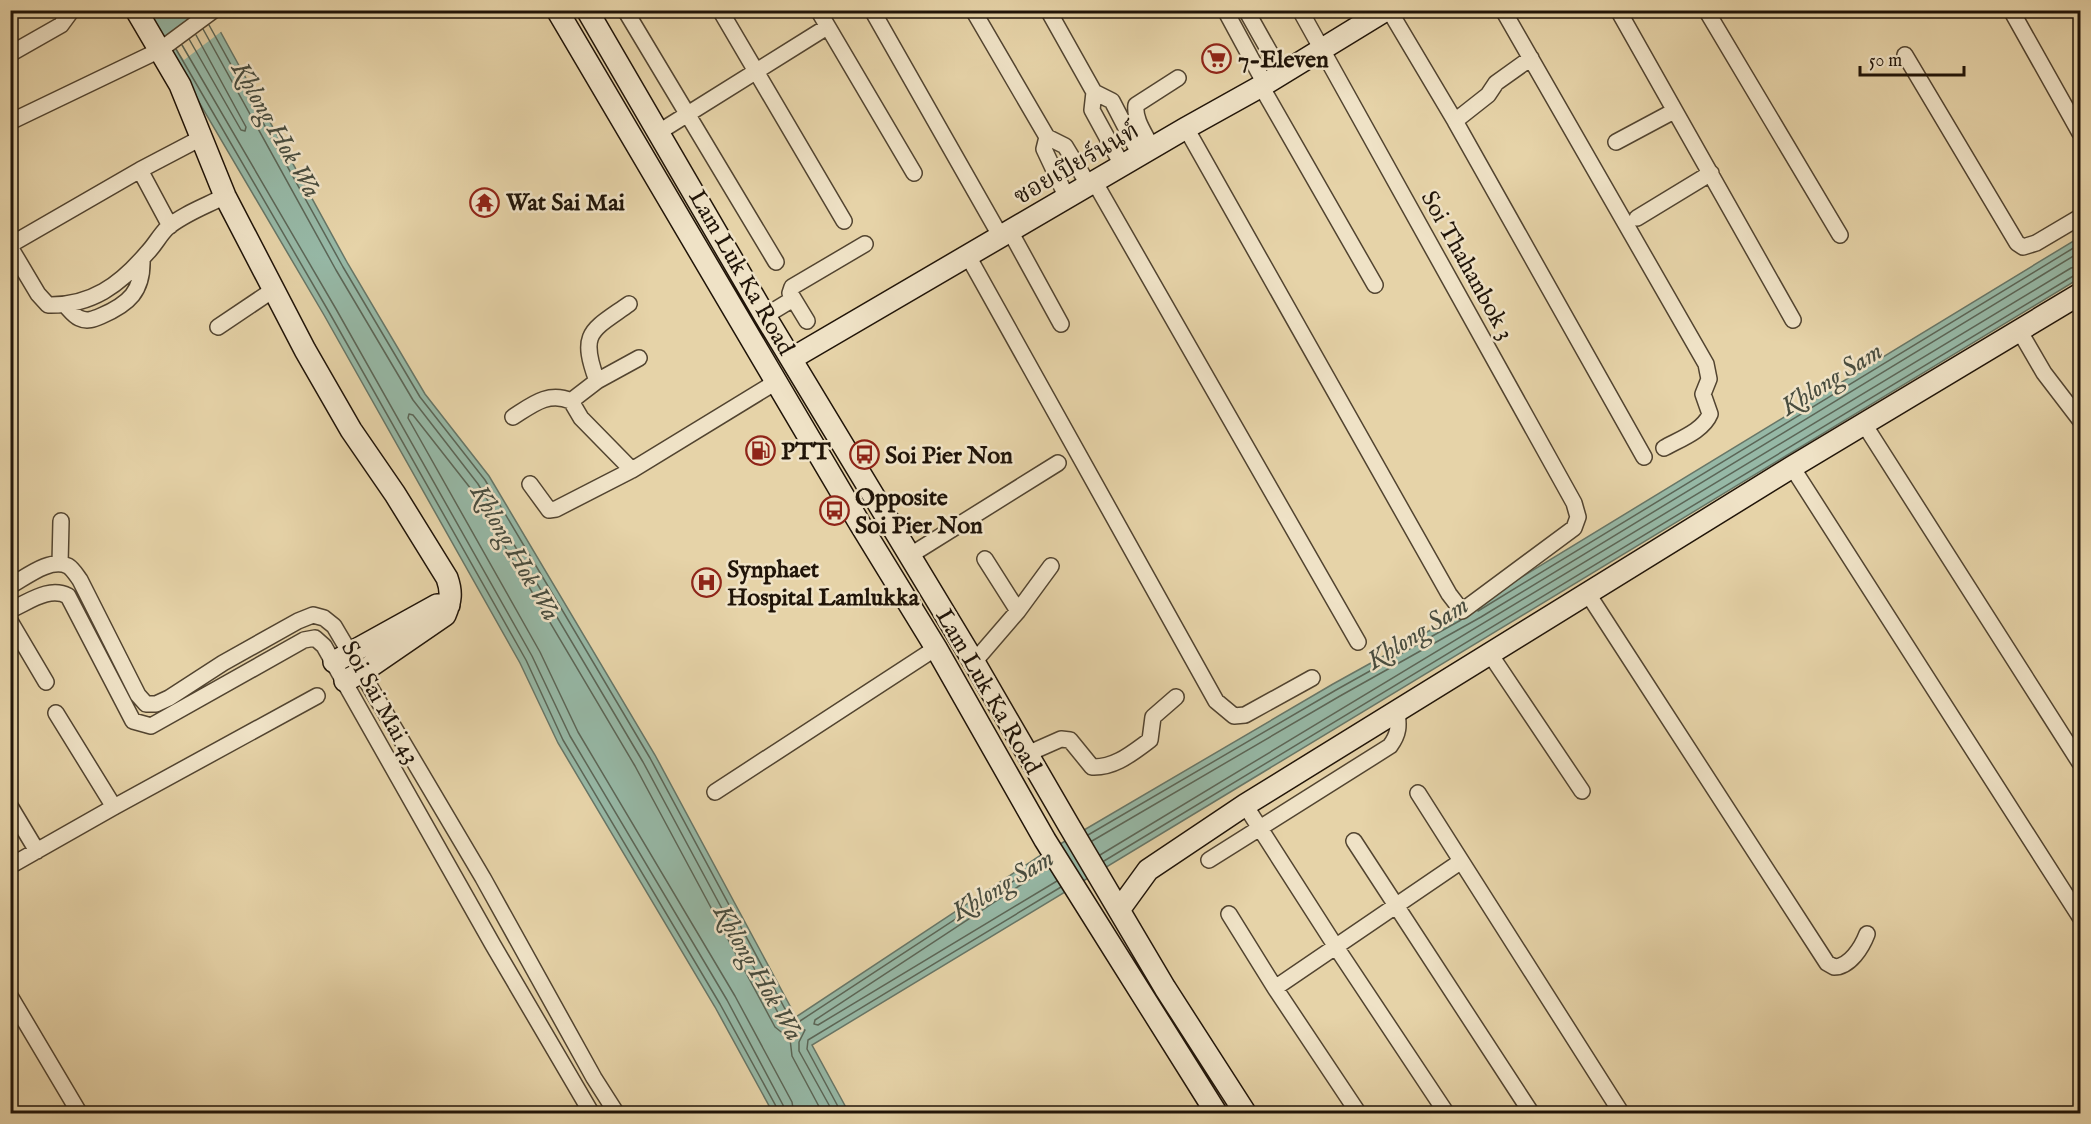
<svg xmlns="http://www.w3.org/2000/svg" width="2091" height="1124" font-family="'IM FELL English','Noto Serif Thai',serif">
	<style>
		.water { fill: #96b8a6; stroke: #677667; stroke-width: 1.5 }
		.pier { fill: #e6d3a8 }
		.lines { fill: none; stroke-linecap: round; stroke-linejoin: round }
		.shore { stroke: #5b6657; stroke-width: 1.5 }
		.street-casing { stroke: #524430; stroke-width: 18 }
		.secondary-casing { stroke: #201408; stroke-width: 24 }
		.street { stroke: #efe2c6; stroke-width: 15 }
		.secondary { stroke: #efe2c6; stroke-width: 21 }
		.labels { text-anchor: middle; stroke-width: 5; stroke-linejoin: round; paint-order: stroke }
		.poi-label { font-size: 24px; font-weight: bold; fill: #201408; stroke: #efe2c6; text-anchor: start }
		.street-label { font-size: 24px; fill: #201408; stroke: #efe2c6 }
		.water-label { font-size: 26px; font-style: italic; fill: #494d3f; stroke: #efe2c6 }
	</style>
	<rect width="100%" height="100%" fill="#e6d3a8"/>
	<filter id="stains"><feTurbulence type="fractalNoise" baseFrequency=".00333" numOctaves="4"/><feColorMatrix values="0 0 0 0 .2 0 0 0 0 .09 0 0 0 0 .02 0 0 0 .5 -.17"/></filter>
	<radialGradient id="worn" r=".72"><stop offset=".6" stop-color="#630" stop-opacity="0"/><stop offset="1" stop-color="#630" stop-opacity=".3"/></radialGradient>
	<path class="water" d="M148 11H209L348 264 425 394 489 476 655 755 796 1017 1038 857 1333 684 1474 606 2080 237V278L812 1045 849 1113H773L715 1007 558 743 520 663 324 315 193 92Z"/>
	<path class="pier" d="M214 14 222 31 184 60 173 45Z"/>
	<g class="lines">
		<path class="shore" d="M209 25 343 267 420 397 485 480 650 758 791 1020 795 1022 800 1021 1044 861
			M203 29 336 270 413 400 478 484 643 762 783 1022 791 1029 805 1030 799 1042V1051L834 1114
			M189 39 241 130 245 131 246 127 196 35
			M182 45 336 309 532 656 570 736 727 1000 783 1105 785 1114
			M176 49 329 312 526 660 563 740 720 1004 777 1108V1114
			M1478 611 2080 244
			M1088 835 1336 690 1461 620
			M1092 841 1340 696 1481 617 2080 252
			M1100 855 2071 268 2080 266
			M1104 861 2075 275 2080 274
			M1048 867 815 1020 814 1024 818 1025 1057 881
			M794 1114 792 1102 735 996 578 732 540 652 408 418 409 414 413 415 471 489 635 766 775 1027 790 1039 792 1056 823 1114
			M842 1114 807 1049 808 1040 1061 887"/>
		<defs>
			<path id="street" d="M625 10 776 262
				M720 10 844 221
				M818 10 914 173
				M872 10 1001 237
				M973 10 1047 137 1065 146 1088 184
				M1048 10 1094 92
				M1225 10 1265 84
				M1246 10 1282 74
				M1389 10 1455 121 1644 457
				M1503 10 1706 364 1709 379 1703 394 1710 414C1703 431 1680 439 1664 448
				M1618 10 1793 320
				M1706 10 1840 235
				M2011 10 2080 133
				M10 54 61 25 72 10
				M1905 55 2017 243 2023 247 2036 243 2080 217
				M1261 86 1375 285
				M1455 121 1488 95 1496 83 1531 58
				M10 122 160 50 214 10
				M1186 128 1449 594 1462 611 1574 528 1578 517 1574 503 1300 10
				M659 132 827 27
				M1047 137 1044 149 1067 198
				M1616 142 1674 111
				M1152 148C1146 135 1134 120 1136 105L1178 78
				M1122 165 1092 110 1094 92 1112 101 1140 155
				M140 170 170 226
				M1094 181 1358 642
				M1637 218 1711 173
				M1010 231 1061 324
				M10 245 140 170 201 138
				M10 247 38 294 48 305C91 306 120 285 147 253 155 245 159 236 167 228 183 214 206 206 225 196
				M968 256 1216 701 1234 716 1245 715 1312 678
				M629 304C591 331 579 332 597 381L571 401 581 418 632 470
				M65 305C69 309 74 316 79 318 87 322 94 319 101 316 129 304 143 291 142 260
				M765 316 793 299
				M807 321 790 293 792 287 865 244
				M218 327 273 290
				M2019 330 2044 373 2080 420
				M597 381 639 358
				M513 417C532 405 548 391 571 401
				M1864 424 2080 763
				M1792 467 2080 917
				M530 484 549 510 556 509 632 470 776 382
				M909 556 1058 463
				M985 559 1018 611
				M60 564 61 521
				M10 586C25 578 50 557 68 566 73 569 77 576 80 580L138 695 146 704H156L169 698 223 663 298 621 313 615 324 618 334 626 483 878 594 1078 617 1114
				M1588 594 1827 963 1834 967C1850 967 1862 947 1867 934
				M10 610C29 602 49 586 68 596L133 721 151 726 304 640 315 638 324 646 493 945 592 1114
				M10 621 46 682
				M1490 654 1582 791
				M974 662 1018 611 1051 566
				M56 713 114 807
				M1027 754 1061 739 1070 740 1092 767C1115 768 1132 753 1150 740L1153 717 1176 697
				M715 792 936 648
				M1418 793 1622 1114
				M1245 805 1336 947 1447 1114
				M10 806 37 851
				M1354 841 1532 1114
				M1209 860 1390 746C1399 734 1399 726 1397 711
				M10 866 114 807 317 696
				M1229 914 1275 988 1359 1114
				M1275 988 1460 862
				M10 996 80 1114"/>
			<path id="secondary" d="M136 10 180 85 225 196 305 350 351 430 395 494 447 578C452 592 451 601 445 615L362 672 345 681
				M557 10 860 524 936 648 1045 840 1217 1114
				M587 10 765 316 974 662 1068 824 1165 988 1246 1114
				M791 359 1186 128 1265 84 1386 10
				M334 662 437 605H449
				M1119 910 1148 870 1245 805 1792 467 2080 294"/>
		</defs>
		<use href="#street" class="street-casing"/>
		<use href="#secondary" class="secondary-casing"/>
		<use href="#street" class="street"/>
		<use href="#secondary" class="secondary"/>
	</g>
	<defs>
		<symbol id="supermarket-ring" viewBox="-11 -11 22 22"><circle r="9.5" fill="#efe2c6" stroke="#8f2418" stroke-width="1.5"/><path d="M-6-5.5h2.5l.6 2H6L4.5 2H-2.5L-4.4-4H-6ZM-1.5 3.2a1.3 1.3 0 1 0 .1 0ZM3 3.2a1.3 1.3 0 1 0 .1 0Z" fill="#8f2418"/></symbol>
		<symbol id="temple-ring" viewBox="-11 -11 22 22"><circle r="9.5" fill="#efe2c6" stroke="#8f2418" stroke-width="1.5"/><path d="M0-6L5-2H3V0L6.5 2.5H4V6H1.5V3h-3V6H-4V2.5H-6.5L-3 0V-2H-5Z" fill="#8f2418"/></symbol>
		<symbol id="fuel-ring" viewBox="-11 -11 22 22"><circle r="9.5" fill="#efe2c6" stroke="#8f2418" stroke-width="1.5"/><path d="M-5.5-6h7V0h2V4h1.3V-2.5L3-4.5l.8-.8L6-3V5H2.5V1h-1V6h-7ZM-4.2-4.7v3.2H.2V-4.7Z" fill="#8f2418"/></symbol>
		<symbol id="bus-ring" viewBox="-11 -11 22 22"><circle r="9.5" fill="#efe2c6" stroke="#8f2418" stroke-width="1.5"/><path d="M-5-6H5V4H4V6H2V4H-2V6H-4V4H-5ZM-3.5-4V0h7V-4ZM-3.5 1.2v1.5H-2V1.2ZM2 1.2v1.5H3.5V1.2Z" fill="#8f2418"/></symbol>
		<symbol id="hospital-ring" viewBox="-11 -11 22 22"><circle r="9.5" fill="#efe2c6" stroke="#8f2418" stroke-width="1.5"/><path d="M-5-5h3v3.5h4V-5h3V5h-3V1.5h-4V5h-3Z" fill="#8f2418"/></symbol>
	</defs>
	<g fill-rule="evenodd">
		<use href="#supermarket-ring" x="1200" y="42" width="33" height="33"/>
		<use href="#temple-ring" x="468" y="186" width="33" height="33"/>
		<use href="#fuel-ring" x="744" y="434" width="33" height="33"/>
		<use href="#bus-ring" x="848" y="438" width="33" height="33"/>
		<use href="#bus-ring" x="818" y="494" width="33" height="33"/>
		<use href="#hospital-ring" x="690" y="566" width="33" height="33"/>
	</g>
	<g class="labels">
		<g class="poi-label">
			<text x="1238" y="67">7-Eleven</text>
			<text x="506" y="210">Wat Sai Mai</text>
			<text x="781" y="459">PTT</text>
			<text x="885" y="463">Soi Pier Non</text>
			<text x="855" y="505">Opposite<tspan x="855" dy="28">Soi Pier Non</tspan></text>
			<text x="727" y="577">Synphaet<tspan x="727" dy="28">Hospital Lamlukka</tspan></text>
		</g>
		<g class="street-label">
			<text transform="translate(1076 163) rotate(-30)" y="8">ซอยเปียร์นนท์</text>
			<text transform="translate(1468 265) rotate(61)" y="8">Soi Thahanbok 3</text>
			<text transform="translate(742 272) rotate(60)" y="8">Lam Luk Ka Road</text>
			<text transform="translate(989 691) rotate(60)" y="8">Lam Luk Ka Road</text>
			<text transform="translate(381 702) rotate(61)" y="8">Soi Sai Mai 43</text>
		</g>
		<g class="water-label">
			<text transform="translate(277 129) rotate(60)" y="9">Khlong Hok Wa</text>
			<text transform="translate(1831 378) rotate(-32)" y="9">Khlong Sam</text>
			<text transform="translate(516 552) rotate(60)" y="9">Khlong Hok Wa</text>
			<text transform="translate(1417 632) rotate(-32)" y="9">Khlong Sam</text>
			<text transform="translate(1002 884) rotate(-31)" y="9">Khlong Sam</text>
			<text transform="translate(759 972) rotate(60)" y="9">Khlong Hok Wa</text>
		</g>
	</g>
	<rect width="2091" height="1124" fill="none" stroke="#e6d3a8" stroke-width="36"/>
	<rect x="12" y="12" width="2067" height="1100" fill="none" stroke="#201408" stroke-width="3"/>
	<rect x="18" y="18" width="2055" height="1088" fill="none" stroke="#201408" stroke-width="1.5"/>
	<path d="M1860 66v9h104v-9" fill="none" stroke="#201408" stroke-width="3"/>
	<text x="1869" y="66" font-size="18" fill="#201408" stroke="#efe2c6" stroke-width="4.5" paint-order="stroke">50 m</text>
	<rect width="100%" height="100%" filter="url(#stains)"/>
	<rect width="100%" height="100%" fill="url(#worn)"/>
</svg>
